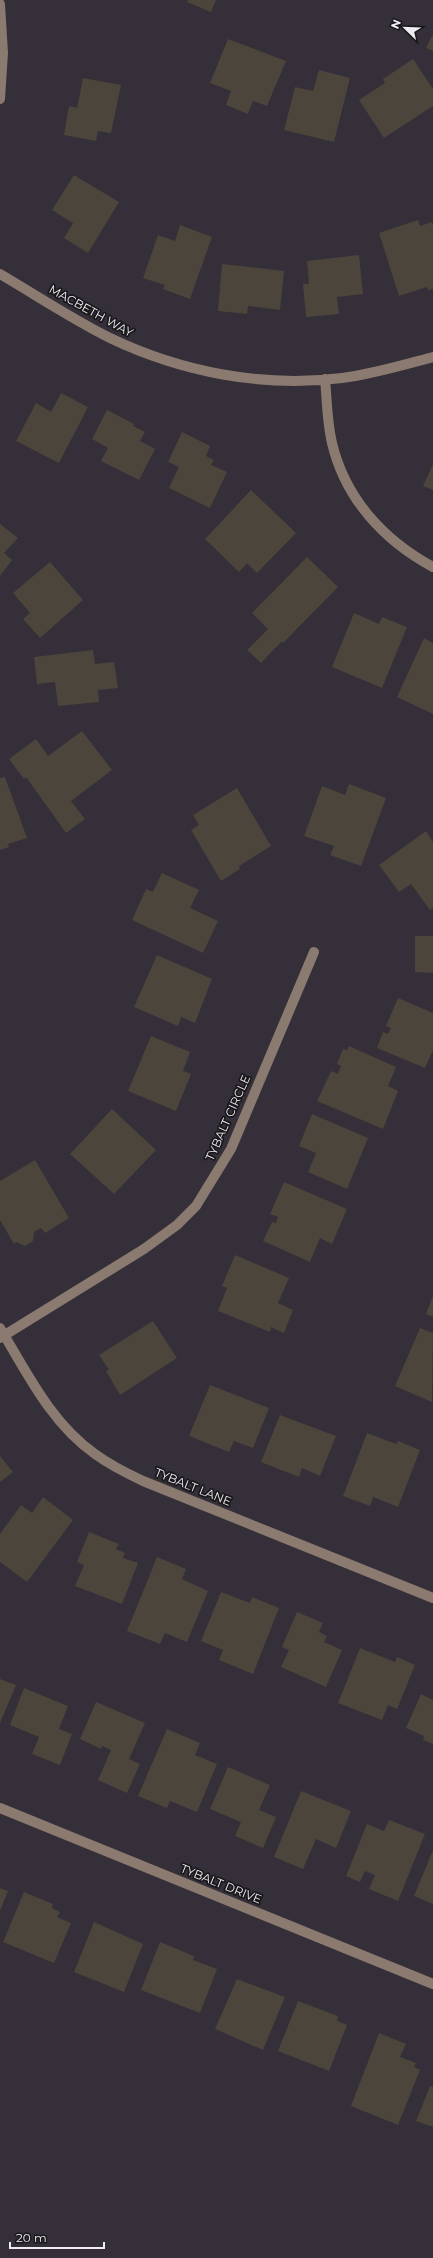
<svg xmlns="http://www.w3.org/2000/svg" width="433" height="2258" font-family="Montserrat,sans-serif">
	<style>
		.building { fill: #4c453c }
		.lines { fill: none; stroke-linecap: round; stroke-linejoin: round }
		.minor { stroke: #8b7a6f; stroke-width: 10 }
		.labels { text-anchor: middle; stroke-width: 3.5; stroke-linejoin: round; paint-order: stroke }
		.street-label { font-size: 12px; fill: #efecf2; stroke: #1b181c }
	</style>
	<rect width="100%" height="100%" fill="#342f38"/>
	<path class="building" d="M188 0H216L211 12 187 2Z
		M433 34V51L426 48Z
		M228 39 286 61 267 106 253 101 248 114 226 105 231 91 210 83Z
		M413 59 433 89V106L384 138 359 100 385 83 383 79Z
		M319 70 350 78 334 142 284 130 295 87 313 91Z
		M83 78 121 85 111 133 98 131 96 141 64 135 69 106 77 108Z
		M74 175 119 202 88 253 64 238 73 223 52 210Z
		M418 220 420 226 432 222 433 225V289L428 290 427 287 399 296 379 233Z
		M180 225 212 237 190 299 163 289 165 285 143 278 158 235 175 241Z
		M359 255 363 294 337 297 339 314 306 317 303 284H309L307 261Z
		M222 264 284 271 280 310 248 306 247 314 218 311Z
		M61 393 88 407 59 463 16 441 36 403 51 412Z
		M107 410 134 424 133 426 145 432 140 441 155 449 139 480 101 461 108 448 92 439Z
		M182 432 210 446 206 456 214 460 211 465 227 472 210 508 169 488 179 467 168 462Z
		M433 464V490L423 486Z
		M251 490 296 533 257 573 247 563 239 572 205 539Z
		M0 524 18 538 4 553 12 560 0 576Z
		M307 557 338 587 283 643 281 642 261 663 247 650 268 629 252 613Z
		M50 562 83 600 40 638 23 619 30 613 13 593Z
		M354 613 379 624 382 617 407 627 382 688 332 667Z
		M424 638 433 643V714L397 697Z
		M93 650 95 664 114 662 118 688 98 690 99 702 58 706 55 682 37 684 34 657Z
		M82 731 112 770 71 801 85 819 66 833 26 777 24 779 9 759 36 739 48 756Z
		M5 777 27 838 8 844 9 847 0 850V778Z
		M349 784 386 798 361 866 330 855 334 846 304 836 322 786 345 795Z
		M237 788 271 846 239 866 240 869 221 881 191 830 199 825 193 815Z
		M426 831 433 842V908L430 910 411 884 399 892 379 865Z
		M162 873 199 890 190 908 218 921 203 953 132 920 146 889 153 892Z
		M415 936H433V973L415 972Z
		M157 955 212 979 195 1023 181 1017 178 1026 134 1007Z
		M398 998 433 1013V1050L425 1068 377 1048 383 1032 388 1034 391 1028 386 1026Z
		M151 1036 190 1052 183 1071 191 1074 176 1111 128 1091Z
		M349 1046 396 1067 388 1086 398 1091 383 1129 317 1101 331 1071 338 1074 341 1066 337 1064 343 1049 347 1050Z
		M112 1109 156 1150 114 1194 70 1154Z
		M312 1114 368 1138 347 1189 308 1172 316 1153 299 1146Z
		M35 1160 69 1218 45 1233 41 1228 34 1232 33 1241 25 1246 16 1242 14 1244 0 1220V1181Z
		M284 1182 347 1209 332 1244 320 1238 310 1262 263 1241 272 1222 276 1223 278 1217 270 1214Z
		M235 1255 289 1278 278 1303 293 1310 284 1333 271 1327 270 1332 218 1311 227 1288 222 1286Z
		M433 1296V1317L426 1314Z
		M153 1321 177 1358 120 1395 106 1371 109 1370 99 1355Z
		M420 1328 433 1333 432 1402 395 1386Z
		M210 1385 269 1408 253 1448 234 1441 229 1452 189 1436Z
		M280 1415 336 1436 320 1476 302 1468 299 1477 261 1462Z
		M367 1433 396 1444 398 1441 420 1450 398 1507 373 1497 370 1506 343 1496Z
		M0 1456 13 1472 0 1482Z
		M43 1497 73 1520 27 1582 0 1562V1534L21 1505 32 1513Z
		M89 1532 119 1544 116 1549 125 1553 123 1558 138 1563 122 1604 75 1586 84 1565 77 1562Z
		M157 1557 186 1569 182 1579 208 1591 187 1642 165 1633 160 1644 127 1631Z
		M221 1592 250 1603 252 1597 279 1608 253 1674 219 1660 223 1650 201 1641Z
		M297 1612 323 1623 319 1632 327 1636 324 1642 342 1650 326 1687 281 1667 289 1650 282 1647Z
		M360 1648 395 1662 397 1657 415 1665 397 1709 388 1705 382 1720 338 1703Z
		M0 1679 16 1685 0 1723Z
		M24 1688 68 1706 59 1729 72 1734 60 1765 32 1754 39 1737 10 1725Z
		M421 1694 433 1700V1744L423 1740 424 1736 406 1728Z
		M96 1702 145 1723 129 1759 140 1764 127 1793 98 1780 111 1750 102 1746 101 1749 80 1739Z
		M167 1729 200 1743 195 1755 217 1764 197 1812 170 1801 167 1808 138 1796Z
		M228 1767 270 1785 259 1810 276 1817 263 1848 235 1836 241 1822 210 1809Z
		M301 1791 351 1811 336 1848 316 1839 303 1869 274 1857Z
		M389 1820 425 1834 398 1901 369 1889 375 1875 365 1871 360 1882 346 1876 367 1824 384 1831Z
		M433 1850V1904L414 1896Z
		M0 1888 8 1891 0 1911Z
		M24 1892 53 1904 52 1908 60 1912 57 1917 71 1923 54 1963 3 1942Z
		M94 1922 143 1944 124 1992 74 1972Z
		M160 1942 194 1956 193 1960 217 1969 200 2013 141 1990Z
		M237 1979 285 1997 263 2050 215 2029Z
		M298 2001 338 2016 337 2021 347 2025 329 2071 278 2051Z
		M379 2033 406 2044 400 2057 416 2063 414 2067 420 2070 398 2125 351 2106Z
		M430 2086 433 2087V2127L416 2121Z"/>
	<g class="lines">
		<path class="minor" d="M0 4 3 53 0 99
			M0 274C36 295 72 319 110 338 181 372 263 388 342 378 373 374 403 365 433 357
			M325 379C327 400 327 422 332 443 345 498 383 540 433 567
			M0 1328C27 1373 51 1423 95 1454 110 1465 126 1473 143 1481L433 1598
			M0 1338 144 1249 177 1225 196 1206 231 1149 314 952
			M0 1808 433 1984"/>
	</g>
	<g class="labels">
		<g class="street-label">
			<text transform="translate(91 311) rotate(29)" y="4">MACBETH WAY</text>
			<text transform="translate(228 1118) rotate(-66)" y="4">TYBALT CIRCLE</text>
			<text transform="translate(193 1487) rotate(22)" y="4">TYBALT LANE</text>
			<text transform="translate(221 1884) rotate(22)" y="4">TYBALT DRIVE</text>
		</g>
	</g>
	<g transform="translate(405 28) rotate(293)" stroke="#1b181c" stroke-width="3" paint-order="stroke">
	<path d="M0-3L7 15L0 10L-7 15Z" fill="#efecf2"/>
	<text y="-6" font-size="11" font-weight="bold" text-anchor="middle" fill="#efecf2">N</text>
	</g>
	<path d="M10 2242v6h94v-6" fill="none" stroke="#efecf2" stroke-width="2"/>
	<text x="16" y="2242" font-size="12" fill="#efecf2" stroke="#1b181c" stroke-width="3" paint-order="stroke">20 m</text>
</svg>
